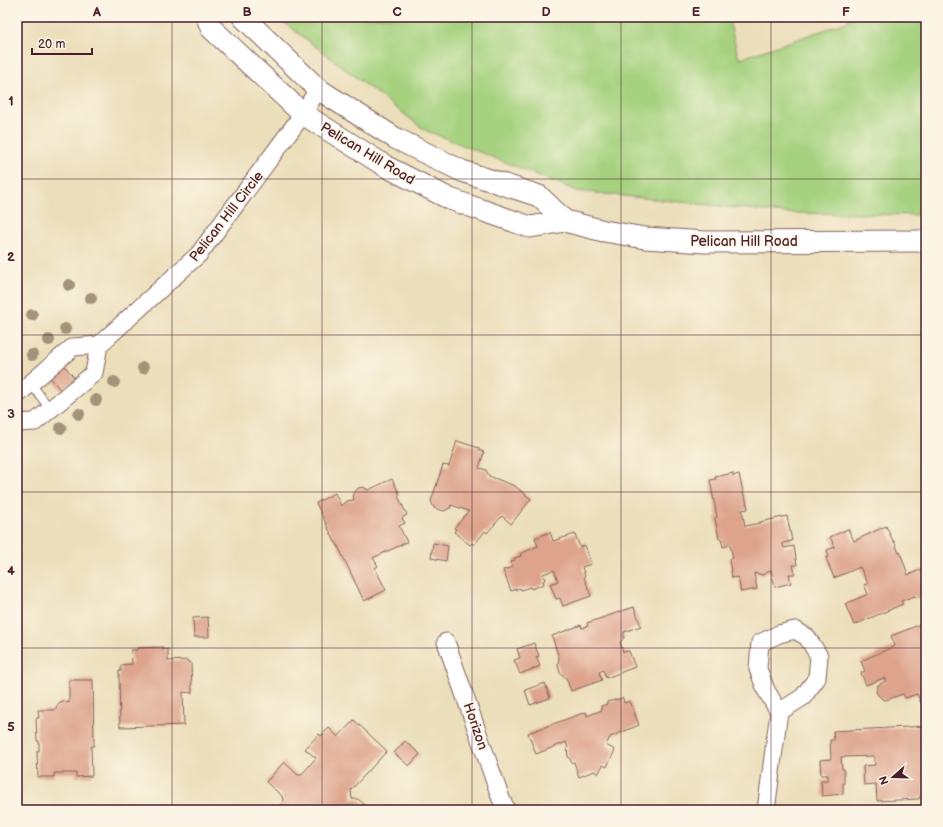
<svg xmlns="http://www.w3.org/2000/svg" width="943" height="827" font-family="'Balsamiq Sans',sans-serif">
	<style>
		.green { fill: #a6d27f; stroke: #787855 }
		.building { fill: #dda38b }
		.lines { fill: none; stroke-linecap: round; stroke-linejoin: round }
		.service-casing { stroke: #82625d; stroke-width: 10 }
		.minor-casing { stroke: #82625d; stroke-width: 19 }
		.tertiary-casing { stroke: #82625d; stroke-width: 23 }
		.service { stroke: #fff; stroke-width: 8 }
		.minor { stroke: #fff; stroke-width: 17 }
		.tertiary { stroke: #fff; stroke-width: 21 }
		.tree { fill: #a29379 }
		.grid { fill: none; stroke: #4a1f2b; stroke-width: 1; stroke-opacity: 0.55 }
		.labels { text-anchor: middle; stroke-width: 3; stroke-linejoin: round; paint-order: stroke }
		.street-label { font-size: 14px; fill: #4a1f2b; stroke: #fcf5e5 }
		.neatline { fill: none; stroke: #4a1f2b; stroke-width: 1.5 }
		.grid-label { font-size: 13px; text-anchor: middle; font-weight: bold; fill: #4a1f2b }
	</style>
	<rect width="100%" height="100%" fill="#fcf5e5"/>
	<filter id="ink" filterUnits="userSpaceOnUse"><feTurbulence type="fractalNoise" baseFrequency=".025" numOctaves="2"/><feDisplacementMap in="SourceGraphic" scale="8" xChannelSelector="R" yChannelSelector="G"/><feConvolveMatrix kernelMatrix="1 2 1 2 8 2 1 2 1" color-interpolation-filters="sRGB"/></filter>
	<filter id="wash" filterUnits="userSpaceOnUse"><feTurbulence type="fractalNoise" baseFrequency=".012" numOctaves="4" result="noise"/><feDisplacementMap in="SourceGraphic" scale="16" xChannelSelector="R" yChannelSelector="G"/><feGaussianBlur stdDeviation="0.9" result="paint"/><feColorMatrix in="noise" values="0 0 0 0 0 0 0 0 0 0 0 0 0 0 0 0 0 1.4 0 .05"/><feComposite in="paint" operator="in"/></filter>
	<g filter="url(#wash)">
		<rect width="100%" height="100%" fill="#ebdeba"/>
		<path class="green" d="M277 17H728L739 59 847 22 850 17H926V215L785 213 577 191 425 130Z"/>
		<g id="blocks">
			<path class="building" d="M64 365 75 379 61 391 50 377Z
				M457 441 479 448V450L484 452 479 468 486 470 489 476 515 486 531 499 511 524 502 516 487 533 485 531 474 545 472 543 470 545 454 532 456 529 454 528 469 511 451 505 450 508 444 511 434 508 431 501 443 465 449 466Z
				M733 473V476L739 474 744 496H745L748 509 742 510 745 526 760 523V522L787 516 792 541 783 543 784 548 794 546 797 565H793L795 574H789L791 583 775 587 771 570 763 575 754 573 757 589 741 592 738 577 732 578 729 559 733 558 730 545 723 547 721 539H719L715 518 717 517 710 480 716 479 715 477Z
				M392 479 400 495 398 496 407 515 402 518 405 523 399 526 407 542 373 558 378 566 375 568 386 590 364 601 336 542H335L316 503 335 493 341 506 346 501 354 500 353 495 358 488 363 487 368 490Z
				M886 526 893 541H894L899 553 900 552 908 575 922 569 926 571V594L916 598 915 596 901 601 903 604 854 625 845 604 868 594 864 585 868 584 860 567 834 578 826 558 829 556 827 550 835 547 830 537 848 529 854 541Z
				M550 532 553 541 575 534 580 547 585 545 591 564 582 567 585 576 584 577 591 596 563 606 560 598 556 599 550 584 558 581 554 570 543 574 545 580 543 581 544 584 531 589 530 587 521 590 520 588 511 591 503 570 513 567 511 562 515 560 514 558 521 556 520 554 538 546 535 538Z
				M433 543 448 546 446 561 431 558Z
				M634 607 641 626 624 632V638L620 642 623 652 629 651 635 667 606 678 603 670 599 672 602 680 571 691 566 678 560 673 558 665 559 658 552 636 581 625 582 628 588 626 587 623Z
				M208 617 209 637H194L193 618Z
				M926 622V701L921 703 917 694 905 698 903 694 886 700 882 699 877 694 876 691 878 685 886 681 884 678 866 685 861 673 865 671 861 661 895 646 891 636Z
				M534 643 539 656 536 657 540 666 520 674 514 660 520 658 517 649Z
				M163 647V650L168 649V661L188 660V662L191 663 192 693 183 692 184 725 120 727 119 671H121V665L132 664 131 650H137V648Z
				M69 680H93L94 746H91L92 776 76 777V773H54V777H38L37 751H39V741H37L36 718H39L38 710H55L58 704 60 702 63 701 69 703Z
				M545 683 550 698 530 705 525 690Z
				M623 698 624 703 630 701 639 725 610 737 606 745 615 750 607 767 603 765 598 774 594 771 579 777 574 762 572 763 568 756 567 748H568L566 742 536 754 528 733 586 712 587 716 602 710 601 706 607 704V702Z
				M354 720 387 751 351 790 352 799H358L371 810H275L283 802 282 796 266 782 284 762 298 775H301L316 758 305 749 319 734 321 736 329 728 338 737Z
				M926 726V784L923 785 924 797H919V799L877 801 876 784 864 785 863 766 875 765 874 756 841 757 842 769H844V783H843V794L822 796 821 780H828V775H821L820 760 831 759 830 740H834L833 731Z
				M405 741 420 754 409 766 394 753Z"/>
		</g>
	</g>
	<g filter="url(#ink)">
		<use href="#blocks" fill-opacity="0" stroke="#82625d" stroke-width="1"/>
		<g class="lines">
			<defs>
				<path id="service" d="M31 384 51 410"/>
				<path id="minor" d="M17 395 73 347 99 345 199 254 303 114 318 89
					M17 423 35 422 94 373 99 345
					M446 642 501 799 507 810
					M766 810 779 712 766 690 758 669 760 643 779 634 795 630 807 637 819 656 817 678 803 697 779 712"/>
				<path id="tertiary" d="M207 17 211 28 303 114 387 167 450 199 530 227 565 221 604 231 645 238 705 242 926 241
					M243 17 318 89 395 138 462 171 539 196 565 221"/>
			</defs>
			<use href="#service" class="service-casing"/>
			<use href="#minor" class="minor-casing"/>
			<use href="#tertiary" class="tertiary-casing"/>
			<use href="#service" class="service"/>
			<use href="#minor" class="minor"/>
			<use href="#tertiary" class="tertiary"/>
		</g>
		<g class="tree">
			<circle cx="69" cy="285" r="6"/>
			<circle cx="91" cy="298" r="6"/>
			<circle cx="32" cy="315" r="6"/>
			<circle cx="65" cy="329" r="6"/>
			<circle cx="49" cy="340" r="6"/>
			<circle cx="32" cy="355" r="6"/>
			<circle cx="143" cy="368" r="6"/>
			<circle cx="114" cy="382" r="6"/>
			<circle cx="96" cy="400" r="6"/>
			<circle cx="79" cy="414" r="6"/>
			<circle cx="61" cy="428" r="6"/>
		</g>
	</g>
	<path class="grid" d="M172 17V810M322 17V810M472 17V810M621 17V810M771 17V810M17 179H926M17 335H926M17 492H926M17 648H926"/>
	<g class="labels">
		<g class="street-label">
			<text transform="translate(368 153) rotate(31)" y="5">Pelican Hill Road</text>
			<text transform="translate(226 216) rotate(-52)" y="5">Pelican Hill Circle</text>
			<text x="744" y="246">Pelican Hill Road</text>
			<text transform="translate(476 726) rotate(71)" y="5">Horizon</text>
		</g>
	</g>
	<rect width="943" height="827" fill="none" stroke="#fcf5e5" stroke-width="44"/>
	<g transform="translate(893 777) rotate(250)" stroke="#fcf5e5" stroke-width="3" paint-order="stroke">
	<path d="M0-3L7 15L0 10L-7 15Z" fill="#4a1f2b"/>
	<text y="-6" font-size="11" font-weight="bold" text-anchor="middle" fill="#4a1f2b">N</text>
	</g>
	<path d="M32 48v6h60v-6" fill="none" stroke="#4a1f2b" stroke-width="2"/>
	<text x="38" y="48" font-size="12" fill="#4a1f2b" stroke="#fcf5e5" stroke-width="3" paint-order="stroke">20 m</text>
	<rect x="22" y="22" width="899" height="783" class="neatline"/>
	<g class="grid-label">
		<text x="97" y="16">A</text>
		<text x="247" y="16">B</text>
		<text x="397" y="16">C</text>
		<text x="546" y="16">D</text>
		<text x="696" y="16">E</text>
		<text x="846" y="16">F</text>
		<text x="11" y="105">1</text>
		<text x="11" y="261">2</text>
		<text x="11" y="418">3</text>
		<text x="11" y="575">4</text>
		<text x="11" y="731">5</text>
	</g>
</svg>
